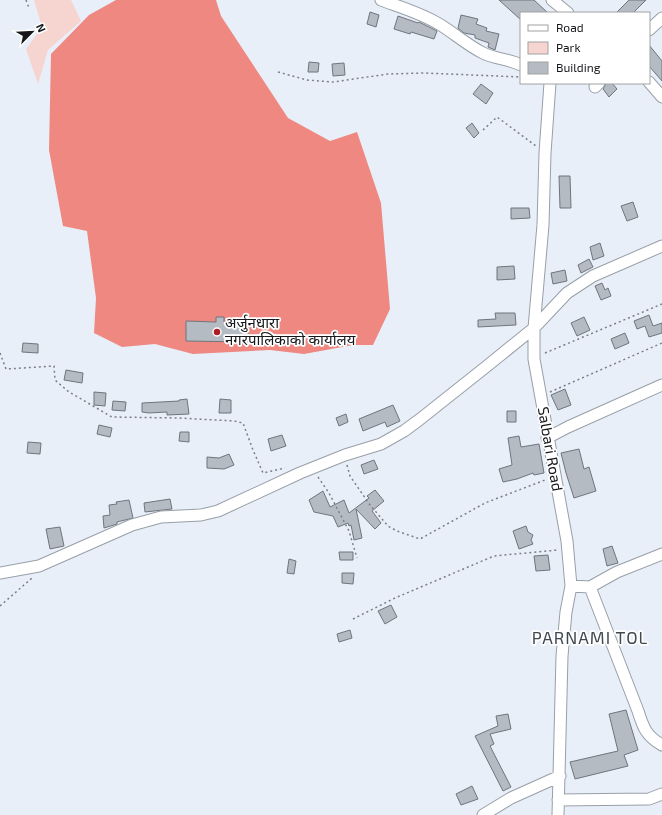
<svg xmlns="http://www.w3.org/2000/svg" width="662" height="815" font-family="'Exo 2','Noto Sans Devanagari',sans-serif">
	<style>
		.green { fill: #f6d4d0 }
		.forest { fill: #ee8880 }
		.building { fill: #b4bbc3; stroke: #6f757d }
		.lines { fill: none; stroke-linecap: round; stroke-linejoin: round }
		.minor-casing { stroke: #989fa7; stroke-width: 13 }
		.path { stroke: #7b7f85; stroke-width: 1.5; stroke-dasharray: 2 3; stroke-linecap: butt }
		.minor { stroke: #fff; stroke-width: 11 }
		.poi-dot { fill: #af1d23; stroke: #fff; stroke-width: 1.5 }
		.labels { text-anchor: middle; stroke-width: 3.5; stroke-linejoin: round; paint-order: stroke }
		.poi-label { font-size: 15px; fill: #15171a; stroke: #fff; text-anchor: start }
		.street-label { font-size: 15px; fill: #15171a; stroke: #fff }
		.quarter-label { font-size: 17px; letter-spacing: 1px; fill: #42484f; stroke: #fff }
	</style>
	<rect width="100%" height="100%" fill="#e8eff8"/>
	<path class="green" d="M34 0H71L81 21 48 50 38 84 26 49 42 27Z"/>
	<path class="forest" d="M116 0H216L221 16 288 118 330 141 357 132 381 203 390 309 373 345H353L304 354 270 350 193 354 155 344 122 347 94 333 96 298 87 231 63 226 49 150 51 54 89 15Z"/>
	<path class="building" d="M499 0H534L548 13H521V20Z
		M629 0H646L633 13H616Z
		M370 12 379 15 376 27 367 24Z
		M461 15 478 19 476 24 487 28 486 31 499 34 495 50 488 47 489 43 475 38V35L464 33 458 28Z
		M398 16 418 23 419 22 437 31 434 39 411 32 410 34 394 29Z
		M649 45 662 61V81L649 66Z
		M309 62 319 63 318 72H308Z
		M344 63 345 75 333 76 332 64Z
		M606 83H612L617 89 609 97 603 89Z
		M481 84 493 93 486 104 473 94Z
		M472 123 479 133 474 138 466 128Z
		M559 176H570L571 208H560Z
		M633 202 638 217 627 221 621 206Z
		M511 208H529L530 218 511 219Z
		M600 243 604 256 593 260 590 247Z
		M589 259 593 267 581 273 578 265Z
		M514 266 515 279 497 280V267Z
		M565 270 567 281 553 284 551 273Z
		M602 283 605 290 608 288 611 296 601 300 595 286Z
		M495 313H515L516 325 478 327V320L496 319Z
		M649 315 653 326 662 323V333L649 337 645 326 637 329 634 321Z
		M216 317H224V322L248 323V342L186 341V321L216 322Z
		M584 317 590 330 577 336 571 323Z
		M625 333 629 343 615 349 611 339Z
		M23 343 38 344V353L22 352Z
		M66 370 83 373 82 383 64 380Z
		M565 389 571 405 558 410 551 395Z
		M94 392 106 393 105 406 94 405Z
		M187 399 189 414 167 415V412L149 413 142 412V403L179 401V400Z
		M220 399 231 400V413H219Z
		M113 401 126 402 125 411 112 410Z
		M393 405 400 421 387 427 385 422 363 431 359 419Z
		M507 411H516V422H507Z
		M346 414 348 422 339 426 336 418Z
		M99 425 112 428 110 437 97 434Z
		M180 432H189V442L179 441Z
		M282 435 286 446 271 451 268 439Z
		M519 436 521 447 539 444 544 473 534 475 533 473 517 479 503 482 499 469 512 465 508 438Z
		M28 442 41 443 40 454 27 453Z
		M579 449 584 469 589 467 596 491 574 498 566 473 561 453Z
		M229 454 234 465 224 469 207 468V457L219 458Z
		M374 460 378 469 364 474 361 465Z
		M375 490 384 501 372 511 381 523 375 529 356 509 362 538 354 540 351 525 349 526 348 523 338 527 333 516 314 512 309 500 323 491 330 507 344 500 349 513 369 498 367 496Z
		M170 499 172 509 145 512 144 503Z
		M129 500 133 518 117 522V524L104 528 103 516 110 515 109 505 117 504 116 502Z
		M526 526 528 532 533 535 531 540 533 544 519 549 513 531Z
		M60 527 64 546 50 549 46 529Z
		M612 546 618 563 607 566 603 549Z
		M339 552H353V560H340Z
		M548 555 550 570 536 571 534 556Z
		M289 559 296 561 294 574 287 573Z
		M342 573H354L353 584 342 583Z
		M391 605 397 617 385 624 378 611Z
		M350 630 352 638 339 642 337 634Z
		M626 710 638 750 624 755 628 766 575 779 570 762 618 751 609 714Z
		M508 714 511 729 490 734 494 744 490 746 511 787 503 791 475 736 498 726 496 716Z
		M472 786 478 799 461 805 456 794Z"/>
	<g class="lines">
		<defs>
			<path id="minor" d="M381 0C400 7 421 13 439 24 454 33 467 45 483 53 495 59 509 59 521 65
				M552 0 568 13
				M649 30 662 18
				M649 82 662 97
				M550 83 545 153 543 225 534 328V359L567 541 571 586 566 612 562 656 558 815
				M595 87 599 83
				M547 438 568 427 662 385
				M0 573 39 566 132 525 161 517 201 515 218 511 300 473 345 455 381 444 404 431 419 420 487 366 534 328 567 293 593 276 662 246
				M571 586 590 587 617 572 662 554
				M590 587 638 711C643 727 646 736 662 745
				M558 800 649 799 662 794
				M483 815 511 798 560 776"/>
		</defs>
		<use href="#minor" class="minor-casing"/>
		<path class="path" d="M26 0 29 8
			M278 72 307 80 333 82 388 74 424 73 521 77
			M483 130 497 117 536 146
			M0 353 6 369 54 366 55 380 69 392 112 417 178 418 234 421 243 423 253 450 263 473 285 468
			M545 353 662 304
			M550 392 662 343
			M347 465 350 476 370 505 388 526 397 531 420 539 485 503 545 480
			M318 477 329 493 349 531 357 558
			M0 606 32 578
			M353 619 395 598 494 556 558 550"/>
		<use href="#minor" class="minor"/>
	</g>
	<circle class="poi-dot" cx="217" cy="332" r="4"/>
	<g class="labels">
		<g class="poi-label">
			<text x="225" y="328">अर्जुनधारा<tspan x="225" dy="17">नगरपालिकाको कार्यालय</tspan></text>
		</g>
		<g class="street-label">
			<text transform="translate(550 449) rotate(80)" y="5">Salbari Road</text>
		</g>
		<g class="quarter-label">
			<text x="590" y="644">PARNAMI TOL</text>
		</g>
	</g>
	<rect x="520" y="12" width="130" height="72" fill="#ffffff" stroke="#a1a2a3"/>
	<rect x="528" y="25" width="20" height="6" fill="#ffffff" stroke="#a1a2a3"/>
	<text x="556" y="32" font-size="12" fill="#15171a">Road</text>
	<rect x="528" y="42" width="20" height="12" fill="#f6d4d0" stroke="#a1a2a3"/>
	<text x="556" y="52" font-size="12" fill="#15171a">Park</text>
	<rect x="528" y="62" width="20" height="12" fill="#b4bbc3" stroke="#a1a2a3"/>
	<text x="556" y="72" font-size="12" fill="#15171a">Building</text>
	<g transform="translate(32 32) rotate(66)" stroke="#ffffff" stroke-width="3" paint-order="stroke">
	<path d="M0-3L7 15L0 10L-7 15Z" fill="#15171a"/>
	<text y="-6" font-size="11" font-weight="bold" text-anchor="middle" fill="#15171a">N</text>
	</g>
</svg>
